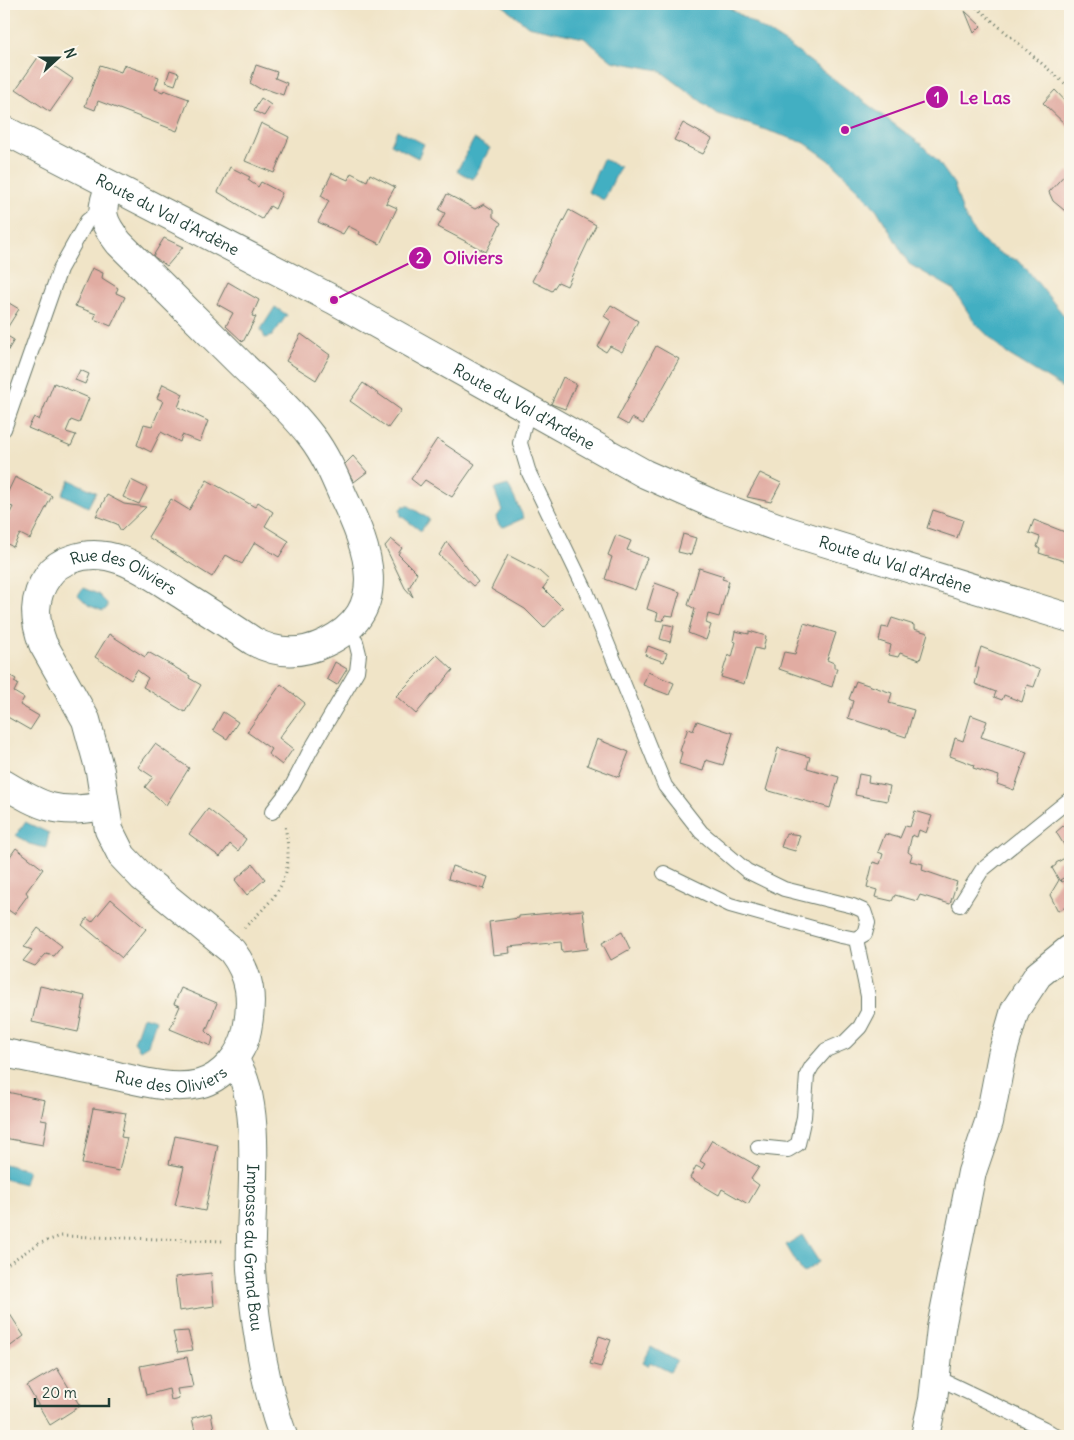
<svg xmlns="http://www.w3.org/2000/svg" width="1074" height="1440" font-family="Delius,sans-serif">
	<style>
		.water { fill: #43afc2; stroke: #31767b }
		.building { fill: #e1aca2 }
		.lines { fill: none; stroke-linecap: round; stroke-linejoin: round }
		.service-casing { stroke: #687767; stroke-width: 16 }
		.minor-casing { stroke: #687767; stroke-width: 30 }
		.primary-casing { stroke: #687767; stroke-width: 30 }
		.path { stroke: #687767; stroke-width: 3; stroke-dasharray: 1 4; stroke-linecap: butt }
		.service { stroke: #fff; stroke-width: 14 }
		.minor { stroke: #fff; stroke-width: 28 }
		.primary { stroke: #fff; stroke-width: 28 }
		.labels { text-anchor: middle; stroke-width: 4; stroke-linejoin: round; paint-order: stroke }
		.street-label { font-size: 16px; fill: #1f3d34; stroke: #fbf7ec }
		.leader { fill: none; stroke: #b5179e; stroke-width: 2 }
		.callout-dot { fill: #b5179e; stroke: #fbf7ec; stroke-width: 2 }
		.mark-label { font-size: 15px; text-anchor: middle; font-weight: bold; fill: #fff }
		.callout-label { font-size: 18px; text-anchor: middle; font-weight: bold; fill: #b5179e; stroke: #fbf7ec; stroke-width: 4; stroke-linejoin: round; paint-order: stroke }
	</style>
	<rect width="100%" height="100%" fill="#fbf7ec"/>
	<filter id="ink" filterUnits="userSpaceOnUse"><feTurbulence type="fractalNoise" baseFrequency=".02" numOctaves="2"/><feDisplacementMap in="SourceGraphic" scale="10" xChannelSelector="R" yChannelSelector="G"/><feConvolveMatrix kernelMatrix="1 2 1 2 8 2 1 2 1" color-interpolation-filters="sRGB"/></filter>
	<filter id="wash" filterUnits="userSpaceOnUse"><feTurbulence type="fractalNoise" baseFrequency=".0096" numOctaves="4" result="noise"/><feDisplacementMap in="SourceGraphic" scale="20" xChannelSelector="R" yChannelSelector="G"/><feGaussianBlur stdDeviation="1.12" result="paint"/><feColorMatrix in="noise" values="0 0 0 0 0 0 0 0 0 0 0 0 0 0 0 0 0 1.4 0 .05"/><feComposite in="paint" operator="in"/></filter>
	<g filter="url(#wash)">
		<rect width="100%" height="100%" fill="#f0e4c7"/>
		<path class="water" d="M501 4H723L788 45 922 145 937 160 954 184 963 213 974 232 987 245 1005 256 1020 261 1070 323V392L1006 353 975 323 953 289 909 264 877 210 854 184 829 160 805 143 718 114 659 70 612 61 584 38 528 26Z
			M397 130 424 144 418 158 391 144Z
			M474 139 490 148 473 179 457 171Z
			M603 159 620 167 604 200 588 192Z
			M275 307 287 315 272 336 265 338 261 329Z
			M70 480 96 492 88 507 62 494Z
			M508 485 524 518 504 527 499 525 496 518 502 510 494 489Z
			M403 506H409L429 519 421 531 401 516 400 509Z
			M83 588 98 594 107 603V608L103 611 88 605 78 595Z
			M25 822 49 833 46 848 29 844 16 835Z
			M143 1016 156 1020 148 1045 140 1050 134 1042Z
			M4 1164 28 1170 24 1184 4 1179Z
			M802 1235 819 1262 803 1273 786 1245Z
			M651 1347 677 1361 670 1372 650 1362 648 1366 643 1363Z"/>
		<g id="blocks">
			<path class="building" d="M965 11 981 26 974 33Z
				M39 56 73 79 50 112 16 89Z
				M100 65 121 72 124 65 159 77 155 89 163 92 164 90 189 99 177 131 98 101 95 110 85 106Z
				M256 65 277 72 275 78 287 83 283 95 263 88 262 90 250 83Z
				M170 70 179 73 175 85 166 82Z
				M1055 90 1070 106V129L1043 103Z
				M261 98 271 105 264 116 254 111Z
				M261 123 289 137 274 173 245 161Z
				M683 123 712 139 703 154 674 140Z
				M230 167 250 177 248 180 258 187 261 182 282 193 275 209 270 206 262 219 218 192Z
				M1068 171 1070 173V215L1053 201 1049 192Z
				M332 173 348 180 351 173 367 181 370 174 395 187 386 203 397 208 380 244 359 234 360 232 348 226 343 234 318 222 329 201 321 196Z
				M447 194 475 209 484 204 493 210V217L501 223 486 252 438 227 445 213 439 210Z
				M569 210 596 225 567 286 558 282 552 291 532 281Z
				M164 238 183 247 167 266 153 256Z
				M92 268 103 273 102 278 118 288 116 293 125 297 111 326 94 319 96 314 75 306Z
				M228 282 259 300 252 316 256 317 243 342 226 326 233 313 217 304Z
				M4 300 19 309 4 333Z
				M611 305 638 321 622 352 610 346 606 352 598 347 611 321 604 316Z
				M4 334 14 340 4 357Z
				M301 334 330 355 316 380 286 361Z
				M656 346 679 359 643 424 632 418 628 425 617 419Z
				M80 370 89 374 85 384 75 380Z
				M563 377 576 384 565 409 551 404Z
				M54 383 89 398 79 423 71 420 66 432 76 435 71 446 28 428 34 417 39 420Z
				M363 383 401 410 388 428 350 401Z
				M163 384 183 394 178 407 208 421 200 442 182 435 180 442 161 432 151 452 137 445 144 424 152 426 163 401 157 398Z
				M437 439 475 464 452 497 425 480 420 486 411 479Z
				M353 456 367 472 354 482 344 465Z
				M760 473 781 483 771 502 747 497Z
				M15 477 52 496 30 539 20 534 13 547 4 542V525L13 507 4 504V500Z
				M131 480 147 488 139 504 123 497Z
				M207 480 255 507 258 502 273 512 265 526 289 541 279 557 255 542 242 564 226 555 212 577 148 537 171 499 189 510Z
				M107 495 124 504 146 507 121 531 117 524 96 516Z
				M933 510 963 520 957 538 927 528Z
				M1034 520 1070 534V563L1039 553 1040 549 1037 547 1040 537 1029 533Z
				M683 534 696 538 691 555 678 552Z
				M616 535 631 541 627 550 647 558 635 590 605 579 612 557 608 555Z
				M391 539 402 548 398 554 417 573 409 588 413 597 405 588 385 546Z
				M447 542 478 582 473 586 439 555Z
				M508 555 539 571 549 580 543 588 563 608 544 628 525 609 491 589Z
				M699 568 724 576 722 579 729 581 719 617 708 614 706 623 711 625 706 640 688 633 695 609 688 605Z
				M655 583 680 592 673 616 665 615 663 621 656 620 658 613 647 609Z
				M892 618 914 625V629L928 633 920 660 900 653 898 657 889 655 891 645 879 641 882 627 888 628Z
				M804 623 836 633 827 660 834 663V668H837L832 687 779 669 784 652 795 654Z
				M664 624 674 626 670 642 660 639Z
				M735 631 749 634V631L766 636 763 650 755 648 744 684 721 677 728 655 732 657 736 642 733 641Z
				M109 634 145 657 148 652 190 676 189 678 201 685 185 712 143 687 148 678 137 670 131 680 95 657Z
				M648 646 667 653 664 662 645 655Z
				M981 647 1040 670 1034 687 1027 685 1022 702 1004 695 1002 700 994 697 996 692 975 684 979 668 975 667Z
				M437 655 453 670 416 714 396 696Z
				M335 662 347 669 337 685 327 679Z
				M4 672 16 679 14 682 18 684 14 692 24 698 20 705 39 716 30 730 4 715Z
				M648 672 674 683 669 695 643 685Z
				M856 681 892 693 889 703 914 710 906 737 848 718 853 701 849 699Z
				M281 684 305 703 279 738 293 749 282 765 268 754 271 749 247 732Z
				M223 712 238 722 227 739 213 730Z
				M971 715 987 721 981 737 1027 752 1014 790 997 784 999 776 973 768 974 765 950 756 955 738 963 741Z
				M697 721 733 733 723 765 706 760 703 771 679 764 682 752 680 751 688 728 693 731Z
				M597 739 629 752 619 777 587 765Z
				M155 744 189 768 166 805 145 787 153 777 138 767Z
				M778 748 810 757 807 768 839 777 830 808 766 790Z
				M859 774 869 776 868 782 890 786 887 801 855 795Z
				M208 809 246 839 238 851 230 844 220 857 189 834Z
				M915 811 932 816 926 833 919 830 917 837 912 835 908 852 912 855 910 861 923 864 922 870 957 882 950 904 920 895 917 901 895 895 892 901 875 897 877 890 867 887 873 862 880 864 883 854 878 852 885 834 900 838 905 826 910 827Z
				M1070 820V846L1066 848 1056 832Z
				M786 833 800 835 795 851 781 847Z
				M16 848 43 869 26 892 28 895 14 914 4 907V865Z
				M1070 855V874L1060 880 1062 882 1070 878V905L1058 911 1050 895 1059 880 1052 868 1056 865V863Z
				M253 864 265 879 247 895 235 880Z
				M452 866 488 877 484 889 448 879Z
				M111 899 146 929 122 958 82 925 87 918 92 922Z
				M583 910 588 949 562 952 561 942 509 947 510 953 493 955 489 922 519 918V916Z
				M38 928 62 946 54 956 46 954 35 966 23 961 32 950 24 947Z
				M622 932 630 949 611 960 602 943Z
				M40 986 85 996 78 1032 32 1022Z
				M181 988 217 1003 206 1031 213 1038 211 1046 170 1029 180 1006 174 1004Z
				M7 1092 45 1100 41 1120 47 1121 43 1145 4 1138V1112Z
				M93 1108 126 1113 121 1137 127 1138 119 1171 82 1164Z
				M175 1136 218 1145 205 1211 175 1205 184 1167 169 1164Z
				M712 1140 759 1167 751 1179 759 1185 748 1204 722 1189 719 1195 690 1178 696 1166 702 1169 705 1164 700 1161Z
				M211 1273 214 1306 179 1311 175 1277Z
				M4 1305 24 1336 4 1351Z
				M188 1331 193 1350 178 1352 173 1332Z
				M599 1336 611 1340 601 1367 590 1364Z
				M187 1357 193 1387 177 1389 179 1398 171 1400 169 1389 146 1395 140 1366Z
				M57 1368 80 1406 50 1425 27 1386Z
				M211 1413 215 1434 210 1436H196L192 1418Z"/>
		</g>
	</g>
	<g filter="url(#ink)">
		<use href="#blocks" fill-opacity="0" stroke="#687767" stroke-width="1"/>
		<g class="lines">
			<defs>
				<path id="service" d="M530 411 524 426 520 443 529 473 586 591 665 786 701 832 747 871 784 889 853 906 864 911 868 923 865 934 856 939 841 936 730 905 664 873
					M4 429 60 269 87 221 103 208
					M272 812 292 786 310 751 357 671 359 654 356 642 346 629
					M960 905 982 870 1070 799
					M758 1147 788 1150 798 1144 804 1117 807 1075 812 1066 826 1050 845 1042 860 1027 868 1012V996L856 939
					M936 1377 1043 1428 1056 1436"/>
				<g id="minor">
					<path d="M4 784C42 807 58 815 103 806"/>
					<path id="s1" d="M4 1053C39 1060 74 1067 108 1074 137 1080 170 1091 199 1084 223 1078 243 1053 247 1030 253 999 251 976 232 951L143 878 122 856 109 830 100 771 86 720 43 644C34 620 32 598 48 576 54 567 62 562 72 559 111 544 147 573 179 593 204 609 228 624 253 641 276 654 300 655 325 643 393 611 368 548 343 496 334 475 325 454 311 436 290 408 262 385 237 360 198 321 158 282 119 243 101 220 99 212 110 185"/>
					<path id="s2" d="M234 1060C266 1102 248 1216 251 1269 255 1326 264 1383 283 1436"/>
					<path d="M925 1436 933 1400 941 1328 972 1172 989 1122 1002 1055 1015 1010 1038 975 1070 949"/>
				</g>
				<g id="primary">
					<path id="s3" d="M4 130 334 300 645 474 713 504 788 531 1070 618"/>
				</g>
			</defs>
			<use href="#service" class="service-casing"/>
			<use href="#minor" class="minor-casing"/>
			<use href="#primary" class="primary-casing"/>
			<path class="path" d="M973 4 1070 88
				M244 928C280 893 295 879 285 826
				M4 1266 38 1244 61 1236 225 1241"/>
			<use href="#service" class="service"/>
			<use href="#minor" class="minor"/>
			<use href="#primary" class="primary"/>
		</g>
	</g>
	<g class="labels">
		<g class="street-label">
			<text dy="6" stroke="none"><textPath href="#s3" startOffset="184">Route du Val d'Ardène</textPath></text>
			<text dy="6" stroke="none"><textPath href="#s3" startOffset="589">Route du Val d'Ardène</textPath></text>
			<text dy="6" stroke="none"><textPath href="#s3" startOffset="994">Route du Val d'Ardène</textPath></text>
			<text dy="6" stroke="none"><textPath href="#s1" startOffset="889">Rue des Oliviers</textPath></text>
			<text dy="6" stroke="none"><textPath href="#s1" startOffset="171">Rue des Oliviers</textPath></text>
			<text dy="6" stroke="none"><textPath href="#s2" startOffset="191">Impasse du Grand Bau</textPath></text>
		</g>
	</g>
	<path class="leader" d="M845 130L937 97M334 300L420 258"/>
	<g class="callout-dot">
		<circle cx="845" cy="130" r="5"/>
		<circle cx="334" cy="300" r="5"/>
		<circle cx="937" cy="97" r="12"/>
		<circle cx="420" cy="258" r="12"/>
	</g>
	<g class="mark-label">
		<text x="937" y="103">1</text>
		<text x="420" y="263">2</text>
	</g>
	<g class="callout-label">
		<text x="985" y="104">Le Las</text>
		<text x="473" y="264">Oliviers</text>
	</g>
	<rect width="1074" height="1440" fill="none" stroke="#fbf7ec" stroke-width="20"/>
	<g transform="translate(58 58) rotate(69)" stroke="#fbf7ec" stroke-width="4" paint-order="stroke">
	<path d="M0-4L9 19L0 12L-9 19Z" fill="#1f3d34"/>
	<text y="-8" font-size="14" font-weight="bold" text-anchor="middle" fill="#1f3d34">N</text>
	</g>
	<path d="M35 1398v8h74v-8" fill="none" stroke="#1f3d34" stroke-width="2.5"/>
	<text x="42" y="1398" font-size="15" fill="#1f3d34" stroke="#fbf7ec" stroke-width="4" paint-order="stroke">20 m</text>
</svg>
